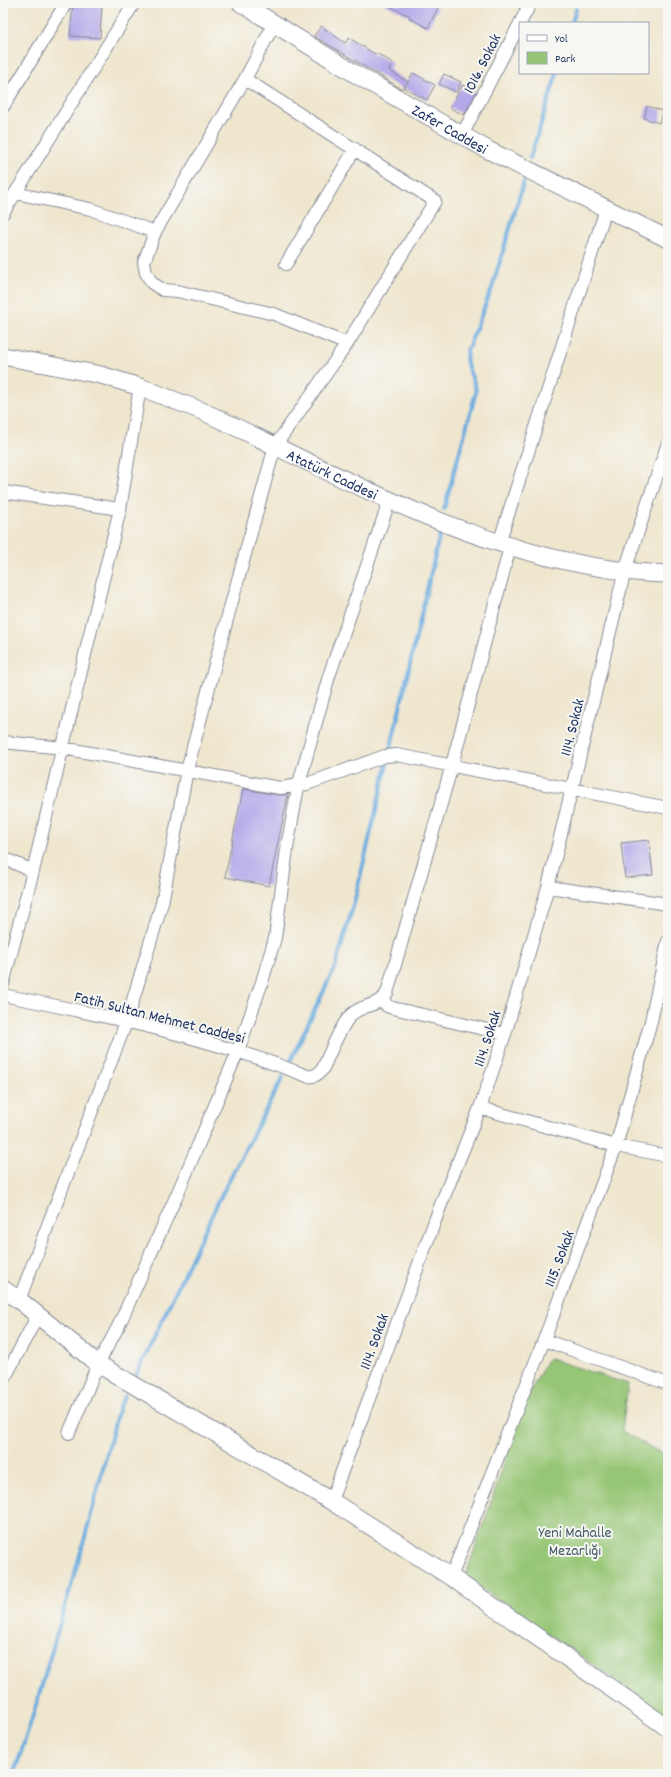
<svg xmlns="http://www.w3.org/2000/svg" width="671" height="1777" font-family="Dekko,sans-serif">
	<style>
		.green { fill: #96c675; stroke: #587a6a }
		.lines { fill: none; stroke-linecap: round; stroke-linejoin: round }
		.stream { stroke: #6bacdf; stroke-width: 4 }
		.building { fill: #b4a7e9 }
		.street-casing { stroke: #858a96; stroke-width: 14 }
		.secondary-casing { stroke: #858a96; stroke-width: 19 }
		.street { stroke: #fff; stroke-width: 12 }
		.secondary { stroke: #fff; stroke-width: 17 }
		.labels { text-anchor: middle; stroke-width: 4; stroke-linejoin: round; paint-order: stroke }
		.street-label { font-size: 16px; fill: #1b2f5e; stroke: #f6f6f2 }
		.park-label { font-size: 16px; fill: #405c65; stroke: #f6f6f2 }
	</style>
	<rect width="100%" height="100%" fill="#f6f6f2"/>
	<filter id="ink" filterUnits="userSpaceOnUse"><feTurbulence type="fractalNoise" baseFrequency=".025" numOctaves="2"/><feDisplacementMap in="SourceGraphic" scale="8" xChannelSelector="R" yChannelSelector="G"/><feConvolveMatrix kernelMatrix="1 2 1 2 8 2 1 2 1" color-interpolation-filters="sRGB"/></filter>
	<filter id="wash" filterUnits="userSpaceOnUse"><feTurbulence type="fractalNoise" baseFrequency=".012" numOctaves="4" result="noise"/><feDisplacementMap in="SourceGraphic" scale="16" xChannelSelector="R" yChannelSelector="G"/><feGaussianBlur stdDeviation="0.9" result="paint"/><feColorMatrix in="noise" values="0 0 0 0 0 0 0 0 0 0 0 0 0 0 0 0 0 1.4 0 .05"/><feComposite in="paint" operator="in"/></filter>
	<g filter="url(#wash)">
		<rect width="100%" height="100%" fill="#efe6ce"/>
		<path class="green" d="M548 1358 628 1384 622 1431 668 1457V1716L465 1577 527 1398Z"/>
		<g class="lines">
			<path class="stream" d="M572 23 576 9
				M530 158 557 73
				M444 509 476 392C474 374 464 370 467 351L492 288 524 181
				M390 751 440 533
				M291 1060 336 965 355 899 388 760
				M136 1375 221 1196 283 1077
				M14 1774 34 1712 84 1541 119 1407 125 1396"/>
		</g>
		<g id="blocks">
			<path class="building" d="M73 3 102 4 100 38 70 36Z
				M382 3H428L438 8 428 28 409 18 410 16Z
				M321 26 345 43 349 38 375 54 376 53 393 63 389 70 408 82 402 89 314 36Z
				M413 73 435 85 427 100 404 88Z
				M444 74 461 82 456 92 439 84Z
				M462 85 476 93 464 115 450 108Z
				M647 106 662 111 659 123 644 118Z
				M243 789 279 795H288L269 886 225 877Z
				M649 840 653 875 625 878 621 843Z"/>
		</g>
	</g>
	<g filter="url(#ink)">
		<use href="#blocks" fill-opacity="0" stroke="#858a96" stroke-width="1"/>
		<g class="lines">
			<defs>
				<path id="street" d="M274 24 245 79 155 232 144 262 146 273 152 283 163 290 177 291 274 314 347 344
					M3 107 66 3
					M462 135 529 6 523 3
					M15 193 90 209 155 232
					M3 213 134 3
					M286 264 355 149
					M3 492 120 509
					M499 543 606 209
					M3 742 63 748 280 788 307 784 385 756 397 755 668 808
					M3 858 33 871
					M548 887 668 904
					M3 984 33 871 120 509 140 387
					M3 995C106 1016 209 1037 307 1076 314 1077 317 1075 322 1070 330 1054 339 1028 351 1015 362 1004 379 1007 387 993L452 765 510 547
					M383 1000 387 1006 393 1008 505 1034
					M480 1108 616 1146 668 1156
					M19 1300 127 1020 162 903 187 770 229 612 275 446 347 344 435 201 245 79
					M544 1340 668 1384
					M3 1381 38 1315
					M69 1433 98 1364 119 1325 179 1190 238 1051 262 982 275 938 288 842 298 787 329 676 390 499
					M331 1501 443 1199 480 1108 505 1034 548 887 625 570 668 443
					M451 1577 544 1340 616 1146 651 1021 668 941"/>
				<g id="secondary">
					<path id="s1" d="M241 3 357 75 488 150 668 239"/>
					<path id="s2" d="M3 356 101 375 140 387 202 411C348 479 503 570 668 574"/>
					<path d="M3 1289 19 1300 98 1364 331 1501 451 1577 668 1728"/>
				</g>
			</defs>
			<use href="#street" class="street-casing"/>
			<use href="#secondary" class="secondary-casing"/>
			<use href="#street" class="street"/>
			<use href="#secondary" class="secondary"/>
		</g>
	</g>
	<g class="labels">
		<g class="street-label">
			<text transform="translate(481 63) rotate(-63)" y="6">1016. Sokak</text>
			<text dy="6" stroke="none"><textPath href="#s1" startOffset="244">Zafer Caddesi</textPath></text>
			<text dy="6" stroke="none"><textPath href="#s2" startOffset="352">Atatürk Caddesi</textPath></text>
			<text transform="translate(571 727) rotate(-76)" y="6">1114. Sokak</text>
			<text transform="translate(160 1016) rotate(14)" y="6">Fatih Sultan Mehmet Caddesi</text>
			<text transform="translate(486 1038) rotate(-72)" y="6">1114. Sokak</text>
			<text transform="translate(558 1258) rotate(-69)" y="6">1115. Sokak</text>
			<text transform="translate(373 1341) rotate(-70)" y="6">1114. Sokak</text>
		</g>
		<g class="park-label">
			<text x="575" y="1537">Yeni Mahalle<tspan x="575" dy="18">Mezarlığı</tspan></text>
		</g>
	</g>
	<rect width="671" height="1777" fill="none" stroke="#f6f6f2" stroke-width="16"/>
	<rect x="519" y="22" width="130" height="52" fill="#f6f6f2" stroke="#9ea6b7"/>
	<rect x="527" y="35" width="20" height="6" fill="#ffffff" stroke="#9ea6b7"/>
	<text x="555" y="42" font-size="12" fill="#1b2f5e">Yol</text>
	<rect x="527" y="52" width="20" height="12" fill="#96c675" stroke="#9ea6b7"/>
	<text x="555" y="62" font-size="12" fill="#1b2f5e">Park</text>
</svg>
